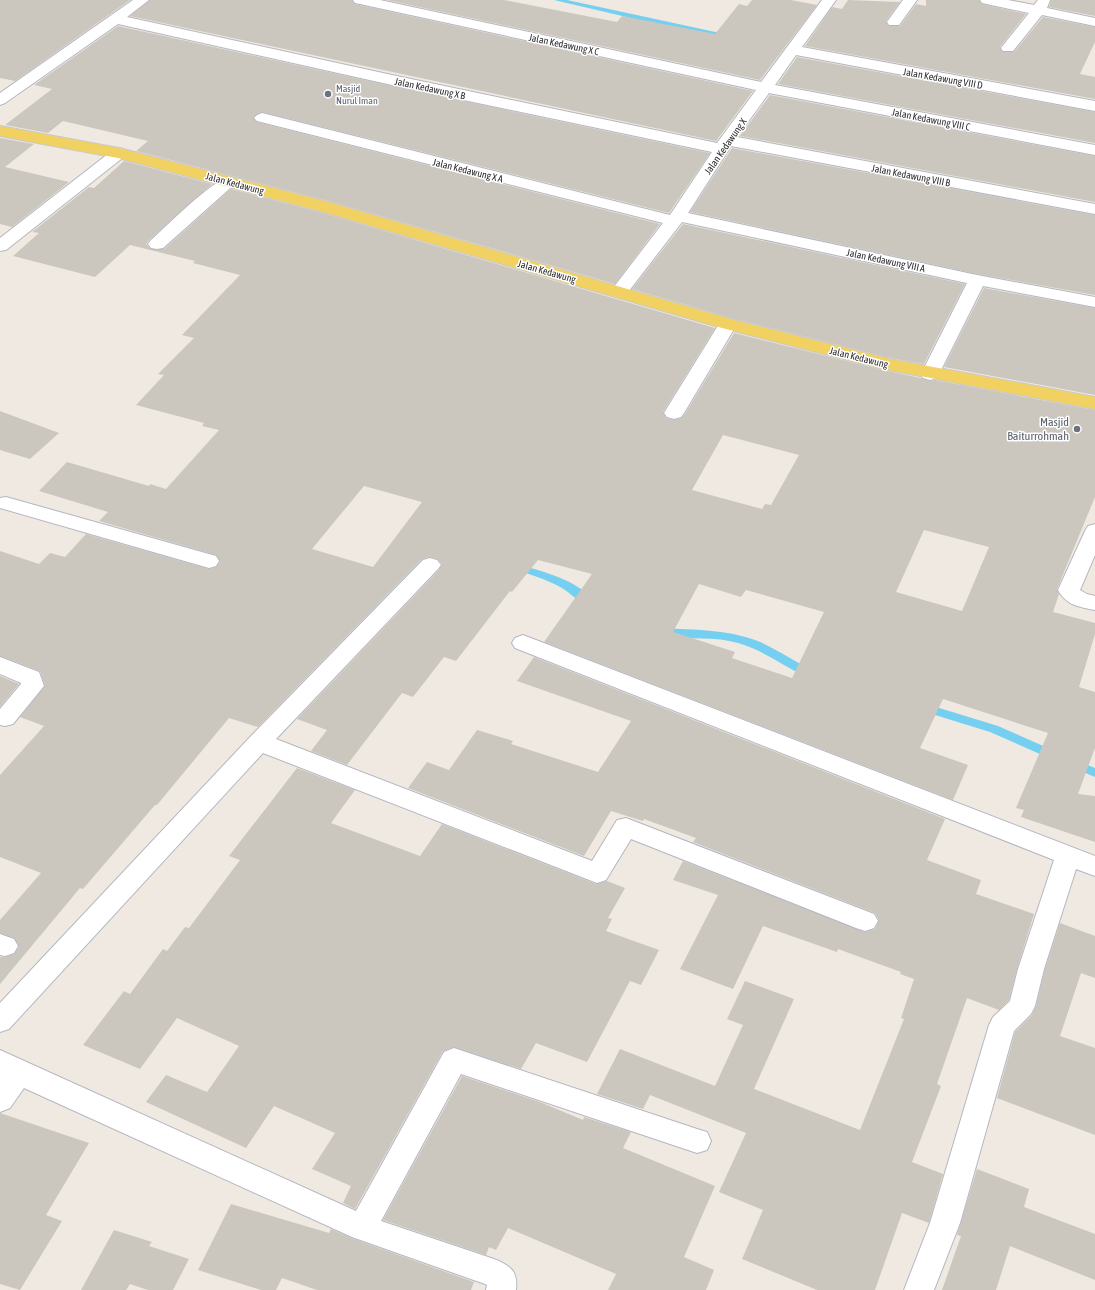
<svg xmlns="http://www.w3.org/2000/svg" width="1095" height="1290" font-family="'Asap Condensed',sans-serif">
  <rect width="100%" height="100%" fill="#efe9e1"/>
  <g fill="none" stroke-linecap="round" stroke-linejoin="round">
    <path fill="#75cff0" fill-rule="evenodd" d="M554,0H567L734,36L730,38L665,26Z
      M516,564C539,570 582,581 595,603L590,607C580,604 571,593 562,588C546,579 529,574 512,569L511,567L512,565Z
      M663,628C694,630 725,629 755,640C776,648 794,662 815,671L817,674L815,677H807C781,665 758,646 729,641C707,636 680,641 659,635L658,632Z
      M923,703L998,726L1057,752L1059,755L1057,758H1049L990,732L919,710L917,707L919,704Z
      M1075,760L1095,768V777L1071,767L1069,764L1071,761Z"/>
  </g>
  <path fill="#cbc7bf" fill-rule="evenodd" d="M0,0H130L15,81L0,78Z
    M150,0H352L355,4L753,91L716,141L130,16Z
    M387,0H504L617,22L622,16L715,34L739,4L747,6L752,0H791L817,5L760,80Z
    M848,0L900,2L886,21L889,26H900L916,4L926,6V0H979L982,4L1026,14L1000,47L1003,52H1014L1043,17L1095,27V42L1080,74L1095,77V99L805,46L832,7L842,9Z
    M1051,0H1095V16L1049,7Z
    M118,26L392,86L710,153L669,213L262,112L253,117L257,122L660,224L615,284L332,202L136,151L148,141L63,121L48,133L5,125L52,89L34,85Z
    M797,57L1095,112V143L778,84Z
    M770,95L1095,156V202L740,136Z
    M0,138L34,144L5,167L69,182L12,227L0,224Z
    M732,148L1095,215V295L977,274L690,212Z
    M124,161L212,184L150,239L146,244L151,249H164L231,189L320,212L715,328L663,412L666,418L674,420L681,418L685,414L734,333L883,370L921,378L930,381L935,380L1095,410V497L1057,589L1059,594L1053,612L1095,623V634L1079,687L1095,692V748L1078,794L1095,796V842L1021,817L1024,810L1016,808L1048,733L943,699L920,748L968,765L953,800L544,642L592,574L538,560L512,592L510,591L456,661L444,657L413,697L402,693L347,765L311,751L327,730L297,719L438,571L442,564L437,559L430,557L422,559L258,727L229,718L157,805H155L83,889L80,888L0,984V957H5L14,954L19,947L14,938L0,933V920L41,873L0,857V775L44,726L20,717L45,686L40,671L0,656V551L39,564L50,553L65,557L86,534L209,569L216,567L220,562L216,555L99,521L108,512L39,491L67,462L149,486L150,484L166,489L219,430L202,426L204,423L136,405L164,375L158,374L194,338L182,335L240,275L193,263L195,261L130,245L95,277L13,256L39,233L32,232L89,187L94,188ZM723,435L799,455L771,505L765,504L762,509L692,490ZM364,486L422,502L373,567L312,549ZM924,530L989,547L962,611L896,592ZM699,584L741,597L746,590L824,612L792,678L732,658L735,652L673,632Z
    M683,224L965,284L924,364L890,358L734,319L632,289Z
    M984,288L1095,308V395L944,367Z
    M0,411L59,433L30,459L0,450Z
    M534,657L945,819L927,860L981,880L976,894L1034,914L1017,969L1009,1000L999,1010L967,998L937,1084L941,1086L912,1162L943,1174L929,1223L902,1213L875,1290H817L742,1259L763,1210L719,1192L746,1133L650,1095L643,1109L597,1094L620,1049L715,1086L743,1025L727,1019L745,981L794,999L754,1089L860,1130L904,1019L901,1018L914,979L900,974L901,972L838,949L837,952L763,926L733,989L680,969L718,895L673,880L683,861L865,932L875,929L879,920L875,913L693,842L696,838L644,819L643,821L611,811L584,856L408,788L427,762L449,770L477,730L513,741L511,744L598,772L631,721L517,681Z
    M0,676L19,684L0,707Z
    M297,768L355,790L331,823L420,856L442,824L596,884L607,881L625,888L608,918L612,919L606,931L659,950L641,985L630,981L587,1062L536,1043L521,1069L454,1047L443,1051L355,1209L343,1203L351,1186L312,1169L335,1133L274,1106L246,1148L146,1102L166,1075L207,1092L239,1046L177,1018L140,1069L83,1045L124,991L130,994L163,949L167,951L185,927L189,928L240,860L229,856Z
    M1060,923L1095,936V978L1081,973L1060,1036L1095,1048V1135L997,1098L1015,1032L1032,1015L1036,1006L1045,969Z
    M462,1076L540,1102L583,1120L584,1117L631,1132L623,1148L715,1186L684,1257L714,1270L706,1290H608L616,1274L508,1228L496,1250L489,1247L486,1255L383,1220Z
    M0,1113L89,1143L46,1215L62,1221L20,1290L0,1284Z
    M977,1169L1029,1189L1024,1207L1095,1234V1280L1010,1246L996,1290H942L961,1236L957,1235Z
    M231,1204L329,1233L331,1229L351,1238L474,1282L471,1290H317L282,1278L276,1290H261L198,1270Z
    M114,1230L152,1242L149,1246L189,1259L173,1290H148L130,1284L126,1290H81Z"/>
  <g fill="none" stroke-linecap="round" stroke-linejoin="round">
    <defs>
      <path id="minor" d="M133,0H149L127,17L392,75L717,143L756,90L360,4L355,3L353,0H380L761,82L822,0H836L802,47L1095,101V111L796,55L775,85L1095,145V155L769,93L737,137L1095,204V214L731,146L688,213L977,275L1095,297V307L983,286L937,378L930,380L923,378L921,374L967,283L682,222L625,296L619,297L613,296L610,292L663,223L257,121L254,118L257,115L262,113L670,215L712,152L392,85L118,24L5,103L0,105V93Z
        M903,0H917L899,25H889L887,22Z
        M980,0H1008L1034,5L1038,0H1050L1047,8L1095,18V26L1042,15L1013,51H1003L1001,48L1029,13L982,3Z
        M119,148L125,150L127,153L125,156L6,250L0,251V238L113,150Z
        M229,177L235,179L237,182L163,248L157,249L151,248L148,244L151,240C168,225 210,182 229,177Z
        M728,319L734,320L737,324L684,413L681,417L674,419L667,417L664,413L719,324L722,320Z
        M6,497L216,556L219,561L216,566L209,568L0,508V498Z
        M1095,524V555L1080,590L1087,594L1095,596V610C1079,607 1066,605 1058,590L1085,531L1088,526Z
        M430,558L437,560L441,565L437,570L276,739L592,861L617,820L626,818L874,914L878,921L874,928L865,931L856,928L631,839L606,880L597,883L263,753L9,1029L0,1032V1003L251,736L423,560Z
        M523,635L1095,856V876L1076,869L1044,969L1035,1006L1031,1014L1014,1031L960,1223L934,1290H904L930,1223L989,1025L993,1017L1010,1001L1018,969L1054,860L515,648L512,643L515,638Z
        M0,657L39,672L44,686L13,724L5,726L0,725V709L21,684V683L0,674Z
        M0,934L14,939L18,946L14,953L5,956L0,955Z
        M454,1048L697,1129L707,1132L711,1141L707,1150L697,1153L461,1074L381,1221L494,1259C511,1266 518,1271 516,1290H486L487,1285L485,1284L352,1237L24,1088L10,1108L0,1112V1050L356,1211L444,1052Z"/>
      <path id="major" d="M0,126L119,148L332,203L734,320L890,359L1095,397V409L883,369L722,328L320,211L118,158L0,136Z"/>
    </defs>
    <use href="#minor" stroke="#b4b7c1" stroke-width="2"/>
    <use href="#major" stroke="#c9c9c9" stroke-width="2"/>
    <use href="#minor" fill="#fff" fill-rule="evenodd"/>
    <use href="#major" fill="#f2d163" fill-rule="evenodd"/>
  </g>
  <g fill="#6b7280" stroke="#fff" stroke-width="1.5">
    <circle cx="328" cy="94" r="4"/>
    <circle cx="1077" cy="429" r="4"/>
  </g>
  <g text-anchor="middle" stroke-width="3" stroke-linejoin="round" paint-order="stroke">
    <g font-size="10" fill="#2e2e2e" stroke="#fff">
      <text transform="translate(564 44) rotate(12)" y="4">Jalan Kedawung X C</text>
      <text transform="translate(943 78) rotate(10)" y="4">Jalan Kedawung VIII D</text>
      <text transform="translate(430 88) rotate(12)" y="4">Jalan Kedawung X B</text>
      <text transform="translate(931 119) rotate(11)" y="4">Jalan Kedawung VIII C</text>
      <text transform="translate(725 146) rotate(-55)" y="4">Jalan Kedawung X</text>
      <text transform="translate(468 170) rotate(14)" y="4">Jalan Kedawung X A</text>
      <text transform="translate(911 175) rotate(11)" y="4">Jalan Kedawung VIII B</text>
      <text transform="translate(235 183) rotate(15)" y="4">Jalan Kedawung</text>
      <text transform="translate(886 260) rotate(12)" y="4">Jalan Kedawung VIII A</text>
      <text transform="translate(547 271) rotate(16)" y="4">Jalan Kedawung</text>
      <text transform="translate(859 357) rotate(14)" y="4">Jalan Kedawung</text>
    </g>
    <g font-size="10" fill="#5b616d" stroke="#fff" text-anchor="start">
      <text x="336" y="92">Masjid<tspan x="336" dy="12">Nurul Iman</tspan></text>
    </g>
    <g font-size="12" fill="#5b616d" stroke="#fff" text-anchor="end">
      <text x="1069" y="426">Masjid<tspan x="1069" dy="14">Baiturrohmah</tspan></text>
    </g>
  </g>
</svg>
